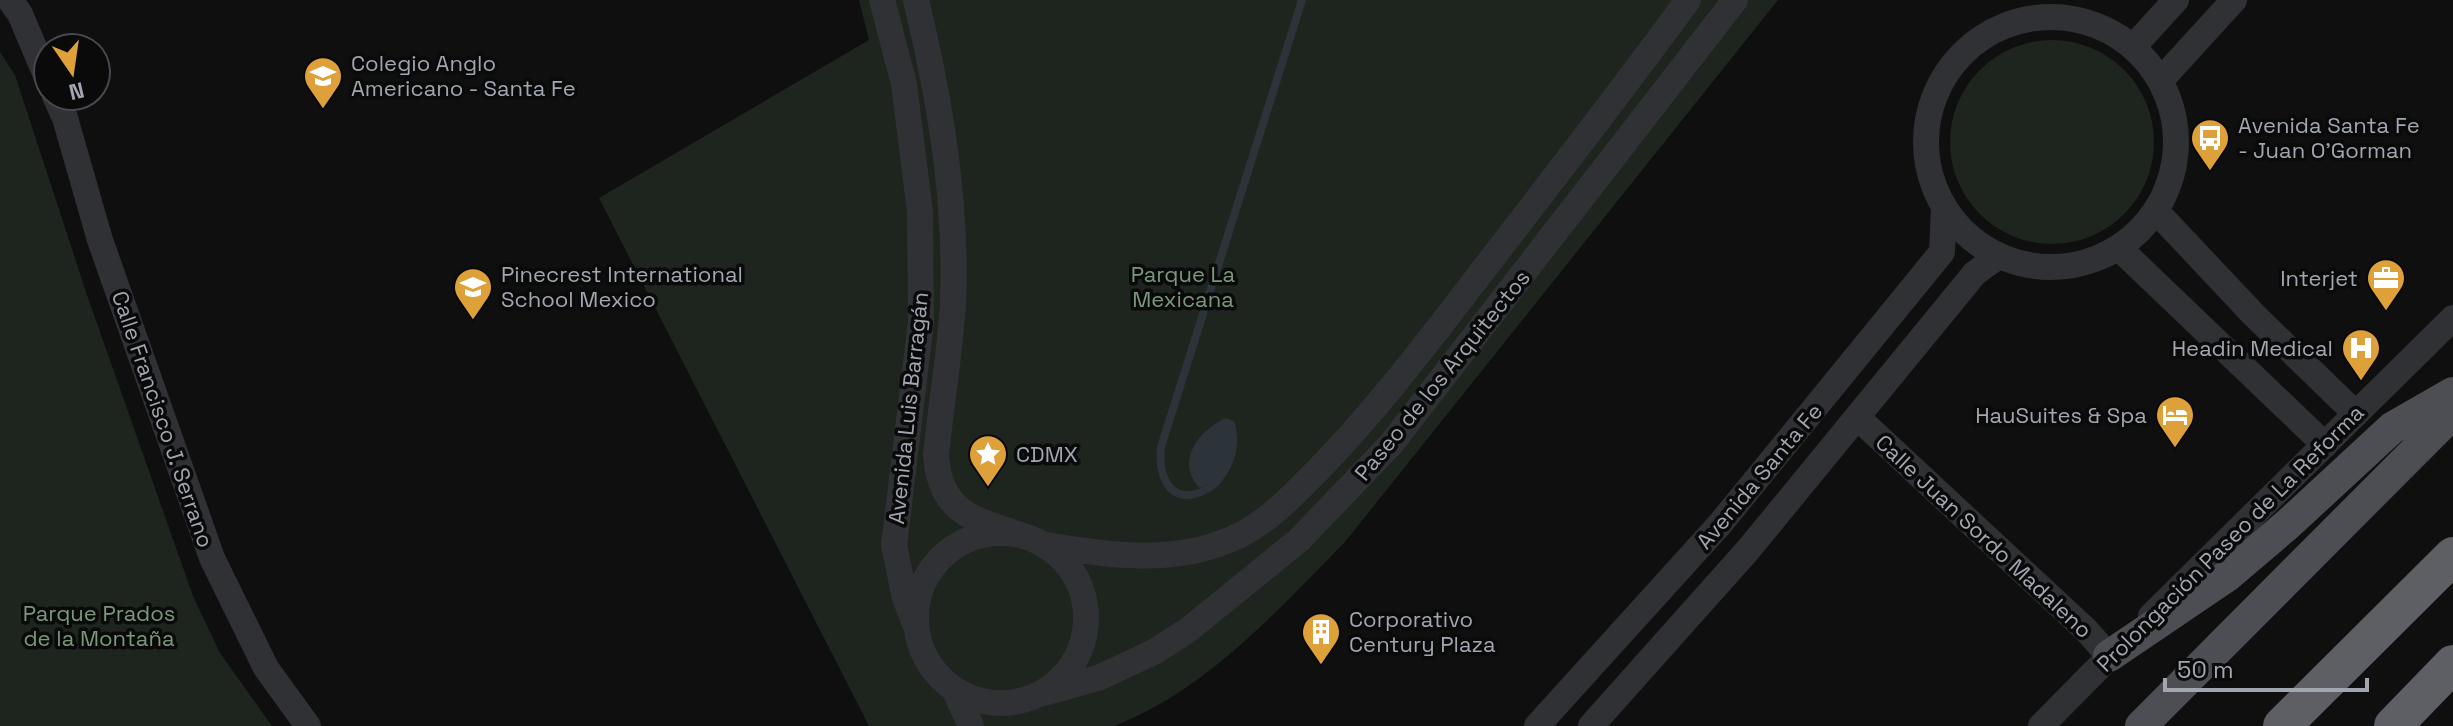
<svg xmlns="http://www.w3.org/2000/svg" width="2453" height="726" font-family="'Space Grotesk',sans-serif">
  <rect width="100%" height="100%" fill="#0f0f10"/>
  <path fill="#1e241e" d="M859,0H1778L1345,542C1277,611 1206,691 1114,726H869L599,198L869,40Z
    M1950 142a102 102 0 1 1 204 0a102 102 0 1 1-204 0Z
    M0,52L15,75L87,295L193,596L220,653L272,726H0Z"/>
  <path fill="#2c3339" d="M1226,418L1234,421C1242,446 1234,470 1215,489L1209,483L1200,488C1174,462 1199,430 1226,418Z"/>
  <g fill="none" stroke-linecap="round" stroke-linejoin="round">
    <path stroke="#2c3339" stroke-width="8" d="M1212,486C1176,510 1157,483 1161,447L1302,0"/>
    <path stroke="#303135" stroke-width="26" d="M10,0L20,14L48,80
      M882,0L904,84L920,212L921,322L894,545L905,598L915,624
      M916,0C940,100 957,200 953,303C950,354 941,404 936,455C940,513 973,519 1021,535
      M1926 142a125 125 0 1 1 250 0a125 125 0 1 1-250 0Z
      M2133,47L2176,0
      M2161,80L2234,0
      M55,96L65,118L100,240L212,558L266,668L308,726
      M2156,211L2254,315L2356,414
      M2119,248L2325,445
      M1857,417L2087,631L2109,656
      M916 618a85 85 0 1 1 170 0a85 85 0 1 1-170 0Z
      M1046,545C1112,556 1180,566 1242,534C1271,519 1294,494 1316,472C1371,416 1417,356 1464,295C1539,197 1615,100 1688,0
      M2151,616L2453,318
      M955,691L971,726
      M1040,694L1098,678L1154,652L1188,630L1299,540L1391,444L1735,0
      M1537,726L1720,524L1942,252L1944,207
      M1591,726L1748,550L1975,273L1999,256
      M2041,726L2123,643"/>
    <path stroke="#4d4e53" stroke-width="32" d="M2109,656L2227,576L2287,525L2392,428L2453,393
      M2141,726L2453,413"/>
    <path stroke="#5d5f65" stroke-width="38" d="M2282,726L2453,556
      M2393,726L2453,664"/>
  </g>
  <defs>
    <symbol id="school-pin" viewBox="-11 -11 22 30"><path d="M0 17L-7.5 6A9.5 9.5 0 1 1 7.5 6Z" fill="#dea139" stroke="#0a0a0b"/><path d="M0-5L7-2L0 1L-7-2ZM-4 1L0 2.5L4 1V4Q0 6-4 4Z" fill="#fff"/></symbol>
    <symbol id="bus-pin" viewBox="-11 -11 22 30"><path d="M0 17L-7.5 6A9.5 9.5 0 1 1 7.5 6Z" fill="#dea139" stroke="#0a0a0b"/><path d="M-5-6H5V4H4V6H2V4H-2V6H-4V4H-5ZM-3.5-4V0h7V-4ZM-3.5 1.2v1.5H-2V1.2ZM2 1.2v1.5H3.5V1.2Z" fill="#fff"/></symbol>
    <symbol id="office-pin" viewBox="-11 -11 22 30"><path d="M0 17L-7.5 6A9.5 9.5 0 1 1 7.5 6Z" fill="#dea139" stroke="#0a0a0b"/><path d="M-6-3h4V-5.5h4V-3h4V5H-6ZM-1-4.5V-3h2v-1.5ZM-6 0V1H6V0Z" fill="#fff"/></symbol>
    <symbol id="hospital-pin" viewBox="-11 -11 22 30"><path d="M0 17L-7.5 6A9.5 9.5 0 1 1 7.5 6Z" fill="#dea139" stroke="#0a0a0b"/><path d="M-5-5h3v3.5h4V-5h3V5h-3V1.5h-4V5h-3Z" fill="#fff"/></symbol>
    <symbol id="hotel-pin" viewBox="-11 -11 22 30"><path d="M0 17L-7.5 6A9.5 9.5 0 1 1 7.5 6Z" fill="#dea139" stroke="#0a0a0b"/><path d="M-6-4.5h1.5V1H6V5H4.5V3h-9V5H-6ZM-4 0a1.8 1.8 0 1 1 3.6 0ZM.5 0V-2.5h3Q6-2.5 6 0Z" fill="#fff"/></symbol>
    <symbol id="sight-pin" viewBox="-11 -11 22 30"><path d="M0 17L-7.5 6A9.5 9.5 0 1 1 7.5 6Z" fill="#dea139" stroke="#0a0a0b"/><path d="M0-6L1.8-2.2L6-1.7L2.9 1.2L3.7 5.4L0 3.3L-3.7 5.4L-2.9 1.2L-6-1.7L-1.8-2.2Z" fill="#fff"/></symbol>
    <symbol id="building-pin" viewBox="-11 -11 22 30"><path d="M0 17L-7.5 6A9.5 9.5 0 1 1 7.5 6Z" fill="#dea139" stroke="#0a0a0b"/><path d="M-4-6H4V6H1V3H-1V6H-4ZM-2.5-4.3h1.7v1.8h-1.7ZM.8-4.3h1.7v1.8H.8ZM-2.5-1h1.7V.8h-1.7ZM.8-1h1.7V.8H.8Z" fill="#fff"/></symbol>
  </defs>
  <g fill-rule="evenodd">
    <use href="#school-pin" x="301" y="54" width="44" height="60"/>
    <use href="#bus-pin" x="2188" y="116" width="44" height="60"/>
    <use href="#office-pin" x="2364" y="256" width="44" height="60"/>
    <use href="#school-pin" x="451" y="265" width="44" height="60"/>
    <use href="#hospital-pin" x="2339" y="326" width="44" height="60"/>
    <use href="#hotel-pin" x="2153" y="393" width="44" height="60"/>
    <use href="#sight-pin" x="966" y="432" width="44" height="60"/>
    <use href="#building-pin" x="1299" y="610" width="44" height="60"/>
  </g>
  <g text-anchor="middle" stroke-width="7" stroke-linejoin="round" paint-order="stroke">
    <g font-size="22" fill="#a1a6b0" stroke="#0a0a0b" text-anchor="start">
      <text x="351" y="71">Colegio Anglo<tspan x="351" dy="25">Americano - Santa Fe</tspan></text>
      <text x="2238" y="133">Avenida Santa Fe<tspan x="2238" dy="25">- Juan O'Gorman</tspan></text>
      <text x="501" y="282">Pinecrest International<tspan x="501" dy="25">School Mexico</tspan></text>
      <text x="2358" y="286" text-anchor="end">Interjet</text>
      <text x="2333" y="356" text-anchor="end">Headin Medical</text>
      <text x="2147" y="423" text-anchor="end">HauSuites &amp; Spa</text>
      <text x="1016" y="462">CDMX</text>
      <text x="1349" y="627">Corporativo<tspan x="1349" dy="25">Century Plaza</tspan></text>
    </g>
    <g font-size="22" fill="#7a997b" stroke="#0a0a0b">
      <text x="1183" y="282">Parque La<tspan x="1183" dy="25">Mexicana</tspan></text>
      <text x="99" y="621">Parque Prados<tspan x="99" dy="25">de la Montaña</tspan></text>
    </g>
    <g font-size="22" fill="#a1a6b0" stroke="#0a0a0b">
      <text transform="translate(1442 375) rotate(-51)" y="8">Paseo de los Arquitectos</text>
      <text transform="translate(908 408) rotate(-84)" y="8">Avenida Luis Barragán</text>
      <text transform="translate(163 419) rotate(71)" y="8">Calle Francisco J. Serrano</text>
      <text transform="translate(1759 476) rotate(-50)" y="8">Avenida Santa Fe</text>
      <text transform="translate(1984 536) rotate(43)" y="8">Calle Juan Sordo Madaleno</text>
      <text transform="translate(2230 538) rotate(-45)" y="8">Prolongación Paseo de La Reforma</text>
    </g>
  </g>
  <g transform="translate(72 72) rotate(167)"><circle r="38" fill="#0a0a0b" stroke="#46484d" stroke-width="2"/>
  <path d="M0-6L14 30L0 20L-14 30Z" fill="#dea139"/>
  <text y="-12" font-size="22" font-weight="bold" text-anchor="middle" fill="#a1a6b0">N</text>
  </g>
  <path d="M2165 678v12h202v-12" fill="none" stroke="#a1a6b0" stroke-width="4"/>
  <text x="2177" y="678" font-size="24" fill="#a1a6b0" stroke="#0a0a0b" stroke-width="6" paint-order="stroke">50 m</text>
</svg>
